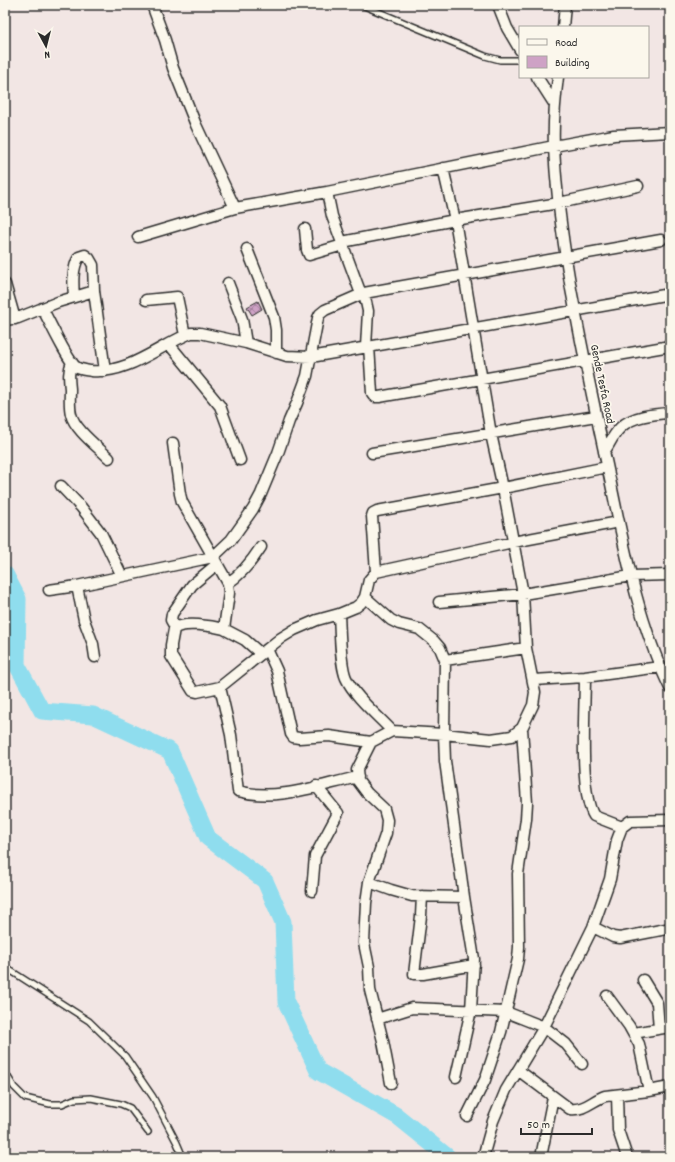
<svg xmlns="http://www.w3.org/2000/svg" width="675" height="1162" font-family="Dekko,sans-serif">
  <defs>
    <pattern id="building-cross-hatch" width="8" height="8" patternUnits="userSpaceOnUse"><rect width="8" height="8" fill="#cea2c5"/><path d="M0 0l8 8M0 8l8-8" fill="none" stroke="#a784a0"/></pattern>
  </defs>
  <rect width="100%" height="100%" fill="#f2e6e4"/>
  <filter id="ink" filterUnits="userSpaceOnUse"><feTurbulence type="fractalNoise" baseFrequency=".025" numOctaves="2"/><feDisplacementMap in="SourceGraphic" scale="8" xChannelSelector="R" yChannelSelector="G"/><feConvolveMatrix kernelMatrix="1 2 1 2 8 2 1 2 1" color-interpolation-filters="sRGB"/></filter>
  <g filter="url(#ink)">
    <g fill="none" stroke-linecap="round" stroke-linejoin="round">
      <path stroke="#8fddee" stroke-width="17" d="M5,574L18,599L17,665L42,711L93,715L170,751L208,838L265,881L283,922L286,1002L318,1071L397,1116L448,1157"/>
    </g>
    <path fill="url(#building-cross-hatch)" stroke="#2b2b2b" d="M258,301L262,309L252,315L247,307Z"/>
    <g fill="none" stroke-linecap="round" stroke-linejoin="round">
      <defs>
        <path id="lane" d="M362,5L485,56L500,60H520
          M5,967L89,1021L125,1056L153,1097L177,1143L183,1157
          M5,1072L14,1087L25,1098L50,1104H62L74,1099L91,1098L121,1104L130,1108L148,1132"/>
        <path id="street" d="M152,5L165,40L173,68L196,125L235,208
          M498,5L507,28L520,50
          M563,27L565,5
          M537,77L555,105
          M558,77C555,100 553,123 554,146C556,194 563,242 571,289C582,348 594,406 607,465C623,540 636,618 670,688
          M443,168L455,220L491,434L503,488L523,594L526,648L535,692L533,705L522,728L527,803L526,819L518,874L519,947L518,959L501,1032L485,1080L467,1116
          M327,192L332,216L361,294
          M305,229L307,250L309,255L343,245
          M138,237L235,208L327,192L554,146L614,135L670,132
          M342,242L455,220L559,203L638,186
          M247,249L274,317L276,330V353
          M228,283L242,319L246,343
          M5,284L15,319
          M364,293L368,311L366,347
          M74,297C73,284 72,268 79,257L85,255L89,258L93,265L94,291L105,371
          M146,300L177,297L185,335
          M42,308C49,320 67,360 76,367C80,370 86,370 91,371C129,374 158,346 191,333H200L246,343L287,356L311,357L670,294
          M5,320L18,318L58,302L94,291
          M169,344L220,406L240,460
          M369,346L372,393L375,397H379L670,346
          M72,362C68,371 69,379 70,389C70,397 69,406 71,414C74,429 98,447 109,458
          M173,443L180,494L182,502L228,583L229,593L224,629L245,640L261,654
          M604,452C609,445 613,435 620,428C631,416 654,414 670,413
          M372,453L596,416
          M61,486L81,507L101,533L122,576
          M376,572L372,516L373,513L377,511L503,488L607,467
          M228,583C242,574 252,561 261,547
          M77,586L84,620L93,644L95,657
          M49,590L77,586L213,557L231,540L253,509L261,494L278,453L289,421L297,403L307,376L318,318L320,314L325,310L364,293L661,240
          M365,597L391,620L399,624L419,629L434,641L440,648L445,660L444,734L445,761L464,897L474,959L471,1010L456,1077
          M439,602L523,594L631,576L670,575
          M339,614C340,630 340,665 346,678C354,696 378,716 392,731
          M175,627L171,620L172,614L192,585L217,564
          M224,629C213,626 183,621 174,629L171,645V656L193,691L197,692L220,687L281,638L294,630L317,620L339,614L356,607L361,603L365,597L369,580L376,572L513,542L619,522
          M267,649L277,671L291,734L293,737L299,738L329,736L371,742
          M445,660L526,648
          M585,677C585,708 579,793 594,816L622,827
          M533,680L585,677L660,667
          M220,687L231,735L238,791C277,802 320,785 358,777
          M369,882L391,890L412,896L464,897
          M312,891L315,856L338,813L316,786
          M422,896L421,916L414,974H423L474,965
          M593,927L613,937L620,938L666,929
          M643,980L657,1003L659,1029
          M607,996L629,1026L639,1044L649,1091
          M377,1019L412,1008L506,1012L544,1027L566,1044L582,1064
          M633,1033L670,1027
          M518,1070L570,1109C584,1111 593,1100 605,1096L649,1091L670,1087
          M391,1083L383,1041L370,990L369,967L364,943L366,903L369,882L386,833L387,820L384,809L367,793L358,781L357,770L371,742L392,731L444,734L491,739L512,736L522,728
          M617,1095L618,1130L627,1157
          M483,1157L493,1121L506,1090L544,1027L593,927L610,879L617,840L622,827L630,821L670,820
          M541,1157L553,1097"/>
      </defs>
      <use href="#lane" stroke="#2b2b2b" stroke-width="8"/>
      <use href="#street" stroke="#2b2b2b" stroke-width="13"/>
      <use href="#lane" stroke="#fbf7ec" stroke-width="5"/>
      <use href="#street" stroke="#fbf7ec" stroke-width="10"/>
    </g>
  </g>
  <g text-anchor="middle" stroke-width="3.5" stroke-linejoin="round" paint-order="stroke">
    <g font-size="12" fill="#2b2b2b" stroke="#fbf7ec">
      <text transform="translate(603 384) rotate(78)" y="4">Gende Tesfa Road</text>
    </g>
  </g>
  <rect width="675" height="1162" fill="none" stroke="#fbf7ec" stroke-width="20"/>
  <rect x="10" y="10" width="655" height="1142" fill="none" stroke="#2b2b2b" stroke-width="1.5" filter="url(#ink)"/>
  <rect x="519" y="26" width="130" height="52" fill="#fbf7ec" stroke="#a8a59f"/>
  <rect x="527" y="39" width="20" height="6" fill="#fbf7ec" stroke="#a8a59f"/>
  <text x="555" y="46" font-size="12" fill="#2b2b2b">Road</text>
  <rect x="527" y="56" width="20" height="12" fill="#cea2c5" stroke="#a8a59f"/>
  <text x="555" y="66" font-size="12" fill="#2b2b2b">Building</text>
  <g transform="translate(46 46) rotate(173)" stroke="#fbf7ec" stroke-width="3" paint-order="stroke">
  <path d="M0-3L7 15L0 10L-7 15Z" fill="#2b2b2b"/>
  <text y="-6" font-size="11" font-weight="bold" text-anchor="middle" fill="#2b2b2b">N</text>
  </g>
  <path d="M521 1128v6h71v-6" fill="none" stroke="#2b2b2b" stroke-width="2"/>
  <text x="527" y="1128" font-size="12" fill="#2b2b2b" stroke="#fbf7ec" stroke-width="3" paint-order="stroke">50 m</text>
</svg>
